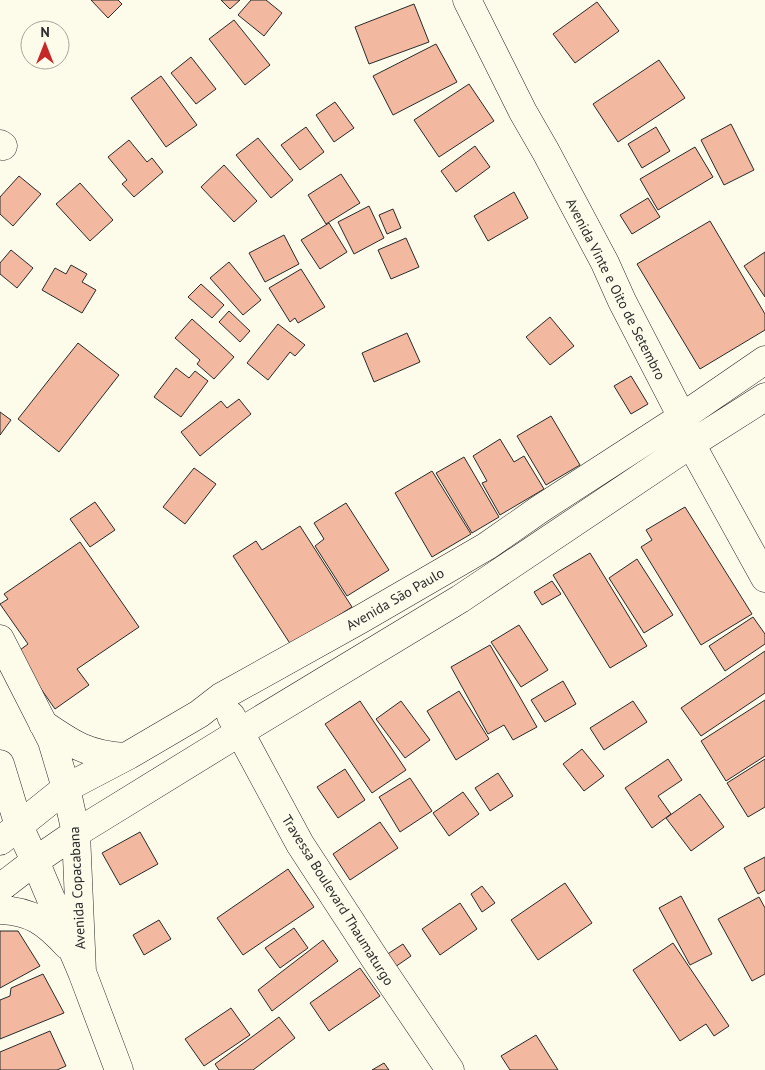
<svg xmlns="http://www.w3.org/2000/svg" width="765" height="1070" font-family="'PT Sans',sans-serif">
  <rect width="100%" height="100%" fill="#fdfbea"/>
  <path fill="#f2b8a0" stroke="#2b2b2b" d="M91,0H118L122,4L108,18Z
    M221,0H240L230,9Z
    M251,0H266L282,13L264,36L238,15Z
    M597,2L619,31L575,63L553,34Z
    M414,4L429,42L369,64L355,27Z
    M234,20L270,65L245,85L209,39Z
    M436,44L457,82L393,115L373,76Z
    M191,57L216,89L196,104L171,73Z
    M659,60L685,98L618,142L593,104Z
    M161,76L197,125L166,147L131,98Z
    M469,84L494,121L439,157L414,120Z
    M335,102L354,128L334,142L316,115Z
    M731,124L754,170L724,185L701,140Z
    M306,127L324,152L300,170L281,145Z
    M656,127L670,151L642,168L628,144Z
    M258,138L293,180L271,198L236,155Z
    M129,140L147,162L152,158L163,172L134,197L122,184L127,180L108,157Z
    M475,146L490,167L456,192L441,171Z
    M695,147L713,177L658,210L640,179Z
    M224,165L257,201L234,222L201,187Z
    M341,174L360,203L326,224L308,195Z
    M19,176L41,194L13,226L0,214V197Z
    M80,183L113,220L90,241L56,204Z
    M514,192L528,218L488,241L474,216Z
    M648,198L660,217L632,234L620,215Z
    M369,206L384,238L354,254L338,222Z
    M393,209L401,228L387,234L379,215Z
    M710,221L765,314V330L700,369L637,264Z
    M329,223L347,252L320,269L301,240Z
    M284,235L299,264L265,282L249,253Z
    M406,238L419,267L391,279L378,250Z
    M11,250L33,268L17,288L0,274V263Z
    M765,252V297L744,266Z
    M229,262L261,300L243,315L210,278Z
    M71,265L87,274L82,282L96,290L82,313L42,290L55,268L66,274Z
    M301,269L325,307L298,323L295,318L290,322L269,288Z
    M201,284L224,305L212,318L188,297Z
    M229,311L250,331L240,342L219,322Z
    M550,317L574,346L550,365L526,337Z
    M192,319L234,357L214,379L197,364L200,360L175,338Z
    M278,324L305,345L295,356L290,352L268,380L247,363Z
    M407,333L420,362L374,382L362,353Z
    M78,343L119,375L59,452L18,419Z
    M176,368L189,378L195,371L208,381L181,417L154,397Z
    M631,376L648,404L631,414L614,386Z
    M239,399L251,414L200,456L181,432L221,401L227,408Z
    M0,412L11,420L0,435Z
    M551,416L580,465L546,485L517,436Z
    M500,439L514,462L524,456L544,489L500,515L482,483L487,481L473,456Z
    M464,457L499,517L472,533L436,473Z
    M194,468L216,484L185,524L163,507Z
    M432,471L471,534L432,557L395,493Z
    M95,502L115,530L90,547L70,519Z
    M346,503L389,570L347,596L315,546L324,539L314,523Z
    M685,507L752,614L701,645L641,547L652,540L646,530Z
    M300,526L352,607L291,645L233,556L256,541L262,550Z
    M80,542L139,627L77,669L89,685L55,709L16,653L28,644L0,604L8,599L4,594Z
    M590,553L647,646L610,668L553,575Z
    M637,559L673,615L644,633L609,578Z
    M552,581L561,594L542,605L534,592Z
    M753,617L765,634V644L725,671L709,646Z
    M519,625L548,670L521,687L491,642Z
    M490,645L537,727L513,740L504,725L488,734L451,667Z
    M765,651V693L701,736L681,708Z
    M563,681L576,704L545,722L531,700Z
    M459,691L489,739L456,760L427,711Z
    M765,700V756L726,781L701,741Z
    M360,701L406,770L372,793L325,724Z
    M401,701L430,740L405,758L376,719Z
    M633,701L647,722L604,750L590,728Z
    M582,749L604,776L584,791L563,764Z
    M668,759L682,780L658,796L671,814L652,828L625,788Z
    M765,759V807L748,817L727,783Z
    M345,769L365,800L338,818L317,787Z
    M498,773L513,796L490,811L475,788Z
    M410,778L432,811L400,832L379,797Z
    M463,792L479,814L449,836L433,813Z
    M700,794L724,827L691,851L666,818Z
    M380,822L398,848L350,880L333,854Z
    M140,832L158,864L120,885L102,853Z
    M765,857V890L758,894L744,868Z
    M288,869L314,907L243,955L217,918Z
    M565,883L592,923L538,960L511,920Z
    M482,886L495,903L482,912L471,894Z
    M681,896L712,954L690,965L659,908Z
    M759,897L765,908V974L752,981L718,919Z
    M460,903L477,929L440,955L422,929Z
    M159,920L171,939L144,955L133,935Z
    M294,928L308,948L280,968L265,948Z
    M0,931H18L40,966L0,988Z
    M323,940L338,961L272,1011L258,990Z
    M673,943L729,1026L714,1036L706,1024L680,1041L633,970Z
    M403,944L411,956L395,967L386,955Z
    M360,968L380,996L329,1031L310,1003Z
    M43,974L64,1013L0,1039V1000L10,996L11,988Z
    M231,1008L250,1035L204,1066L185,1039Z
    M279,1017L295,1038L253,1070H219L215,1064Z
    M50,1031L66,1066L57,1070H0V1052Z
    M536,1035L558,1070H510L501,1056Z
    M384,1063L389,1070H372Z"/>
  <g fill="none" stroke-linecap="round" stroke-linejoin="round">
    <defs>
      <path id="minor" d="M467,0L523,112L546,152L605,263L622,301L682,417L691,444L765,578
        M0,144L3,146
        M0,639L52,741L66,788L76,833L82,972
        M231,716L300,844L377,962L450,1070
        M43,724C72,744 88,755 125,757
        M0,764L19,826L35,861L82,972L119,1070
        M0,841L66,788L129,755L199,714L221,697L361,619L487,546L540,509L682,417L765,360
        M0,888L35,861L76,833L240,732L460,599L691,444L765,397
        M0,910C31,911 46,922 67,945"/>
    </defs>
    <use href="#minor" stroke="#2b2b2b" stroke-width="29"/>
    <use href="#minor" stroke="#fdfbea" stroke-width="28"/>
  </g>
  <g text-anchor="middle" stroke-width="4" stroke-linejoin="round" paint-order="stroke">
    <g font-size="14" fill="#2b2b2b" stroke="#fdfbea">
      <text transform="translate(616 289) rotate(63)" y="5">Avenida Vinte e Oito de Setembro</text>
      <text transform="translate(395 599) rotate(-30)" y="5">Avenida São Paulo</text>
      <text transform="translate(77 888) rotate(-93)" y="5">Avenida Copacabana</text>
      <text transform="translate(338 900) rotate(58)" y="5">Travessa Boulevard Thaumaturgo</text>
    </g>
  </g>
  <g transform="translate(45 45)"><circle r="24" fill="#fdfbea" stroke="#a9a89e"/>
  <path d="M0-4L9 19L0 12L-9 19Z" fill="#c62828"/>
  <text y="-8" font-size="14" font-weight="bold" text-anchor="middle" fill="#2b2b2b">N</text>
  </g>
</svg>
